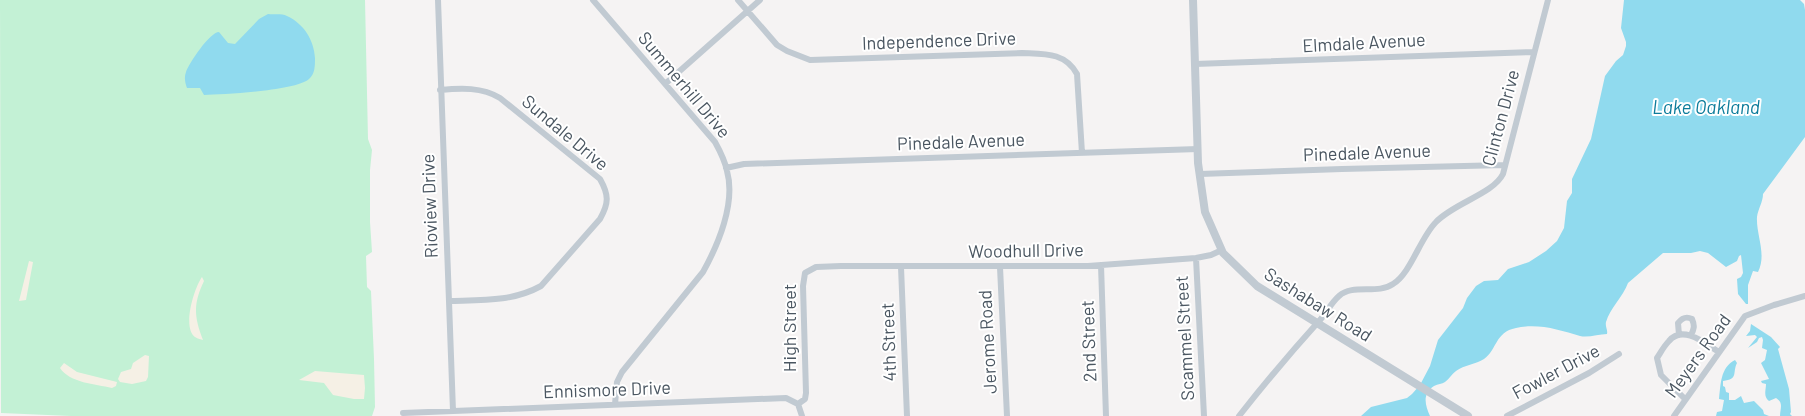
<svg xmlns="http://www.w3.org/2000/svg" width="1805" height="416" font-family="Barlow,sans-serif">
  <rect width="100%" height="100%" fill="#f5f3f3"/>
  <path fill="#c3f1d5" d="M0,0H365L368,139L372,150L370,170V222L372,252L366,256L367,287L371,291L374,359L375,407L372,416H71L1,413Z"/>
  <path fill="#f5f0e5" d="M29,261L33,262L26,300L19,301Z
    M202,277L204,281C193,304 194,317 203,340C201,339 198,339 195,337C182,328 194,288 202,277Z
    M145,355L149,356L148,377L146,381L132,384L120,382L118,379L121,372L131,369L133,363Z
    M64,363L77,372L117,382L116,386L112,388C95,384 70,383 60,368Z
    M315,371L364,375L365,388L364,399H354L333,395L324,383L299,380Z"/>
  <path fill="#90daee" d="M1624,0H1800L1804,4L1805,10V137L1763,194C1763,202 1758,209 1757,217C1756,235 1767,254 1758,272L1753,271L1748,285V304H1746L1738,294L1737,279L1741,277L1743,273L1741,255L1739,256L1737,261L1726,267L1708,253L1700,251L1691,253H1663L1628,283C1623,297 1610,308 1606,322C1605,327 1608,330 1607,334C1599,334 1588,338 1580,336C1560,330 1538,323 1516,328C1495,332 1497,350 1484,359C1476,364 1464,365 1456,371C1452,374 1449,379 1445,382C1442,384 1438,384 1434,386C1422,394 1425,405 1430,416H1361L1371,407L1407,398L1412,394L1420,385L1430,366L1438,340L1463,308L1467,298L1476,286L1484,281L1498,280L1508,269L1529,262L1546,251L1557,241L1564,228L1567,201L1572,193V179L1591,139L1605,76L1616,61L1623,55L1626,46V42L1621,28Z
    M268,14C274,15 281,13 287,16C304,24 314,40 315,58C315,66 315,74 309,79C296,91 224,94 204,95L200,88H187C185,83 184,77 186,72C189,63 210,32 219,32L228,43L235,44L259,19Z
    M1751,324L1771,337L1780,347L1778,349L1789,389L1791,412L1790,414L1792,416H1780C1780,408 1784,403 1776,398L1769,401C1763,396 1766,390 1766,384L1762,383L1761,381L1769,379L1761,363L1765,360L1767,350L1762,348L1763,340L1762,337L1759,338L1757,342L1748,348L1757,337L1755,335L1746,336L1750,331Z
    M1735,360L1737,363C1732,373 1739,379 1723,381V386L1725,387L1726,392L1729,393V400H1735L1741,396L1744,403L1754,401L1763,410L1764,414L1769,416H1716L1717,412L1722,411L1724,400L1719,399C1721,384 1720,368 1735,360Z"/>
  <g fill="none" stroke-linecap="round" stroke-linejoin="round">
    <path stroke="#c1cad2" stroke-width="6" d="M438,0L453,411
      M593,0L715,142C720,151 725,161 727,171C736,203 718,245 703,272L622,372L617,382L615,404
      M738,0L777,45L787,51L810,60L1022,53C1044,54 1065,52 1077,74L1082,153
      M1195,64L1534,52
      M665,84L760,0
      M440,90C461,88 482,87 500,98L600,179C609,195 609,203 600,219L541,286C512,302 481,300 449,301
      M726,168L744,164L1198,149
      M1200,174L1342,169L1505,165
      M1196,258L1204,416
      M1101,265L1106,416
      M901,267L907,416
      M1000,267L1007,416
      M1679,335L1678,323C1682,318 1686,316 1692,319C1695,326 1694,329 1691,335
      M1685,399L1661,375L1657,358C1661,352 1664,346 1669,341C1683,324 1706,344 1719,352
      M798,404L805,399L806,393L803,286L805,273L816,267L841,266H1088L1196,258L1211,255L1222,250
      M403,413L786,398L798,404L802,416
      M1239,416C1265,383 1292,351 1320,320C1327,312 1331,303 1339,296C1353,283 1377,295 1393,284C1411,273 1420,238 1436,222C1454,203 1493,194 1503,174L1548,0
      M1507,416L1589,373L1619,354
      M1674,416L1745,316L1774,305L1805,296"/>
    <path stroke="#c1cad2" stroke-width="8" d="M1193,0L1198,163L1205,212L1223,253L1257,286L1468,416"/>
  </g>
  <g text-anchor="middle" stroke-width="4" stroke-linejoin="round" paint-order="stroke">
    <g font-size="18" fill="#4a5661" stroke="#fff">
      <text transform="translate(939 41) rotate(-2)" y="6">Independence Drive</text>
      <text transform="translate(1364 43) rotate(-3)" y="6">Elmdale Avenue</text>
      <text transform="translate(684 85) rotate(50)" y="6">Summerhill Drive</text>
      <text transform="translate(1501 118) rotate(-75)" y="6">Clinton Drive</text>
      <text transform="translate(565 133) rotate(40)" y="6">Sundale Drive</text>
      <text transform="translate(961 142) rotate(-2)" y="6">Pinedale Avenue</text>
      <text transform="translate(1367 153) rotate(-2)" y="6">Pinedale Avenue</text>
      <text transform="translate(430 206) rotate(-92)" y="6">Rioview Drive</text>
      <text transform="translate(1026 251) rotate(-1)" y="6">Woodhull Drive</text>
      <text transform="translate(1318 305) rotate(32)" y="6">Sashabaw Road</text>
      <text transform="translate(790 328) rotate(-90)" y="6">High Street</text>
      <text transform="translate(1185 338) rotate(-93)" y="6">Scammel Street</text>
      <text transform="translate(1089 341) rotate(-92)" y="6">2nd Street</text>
      <text transform="translate(889 342) rotate(-92)" y="6">4th Street</text>
      <text transform="translate(988 342) rotate(-93)" y="6">Jerome Road</text>
      <text transform="translate(1698 356) rotate(-54)" y="6">Meyers Road</text>
      <text transform="translate(1556 372) rotate(-28)" y="6">Fowler Drive</text>
      <text transform="translate(607 390) rotate(-2)" y="6">Ennismore Drive</text>
    </g>
    <g font-size="19" font-style="italic" fill="#0c7c9b" stroke="#fff">
      <text x="1706" y="114">Lake Oakland</text>
    </g>
  </g>
</svg>
